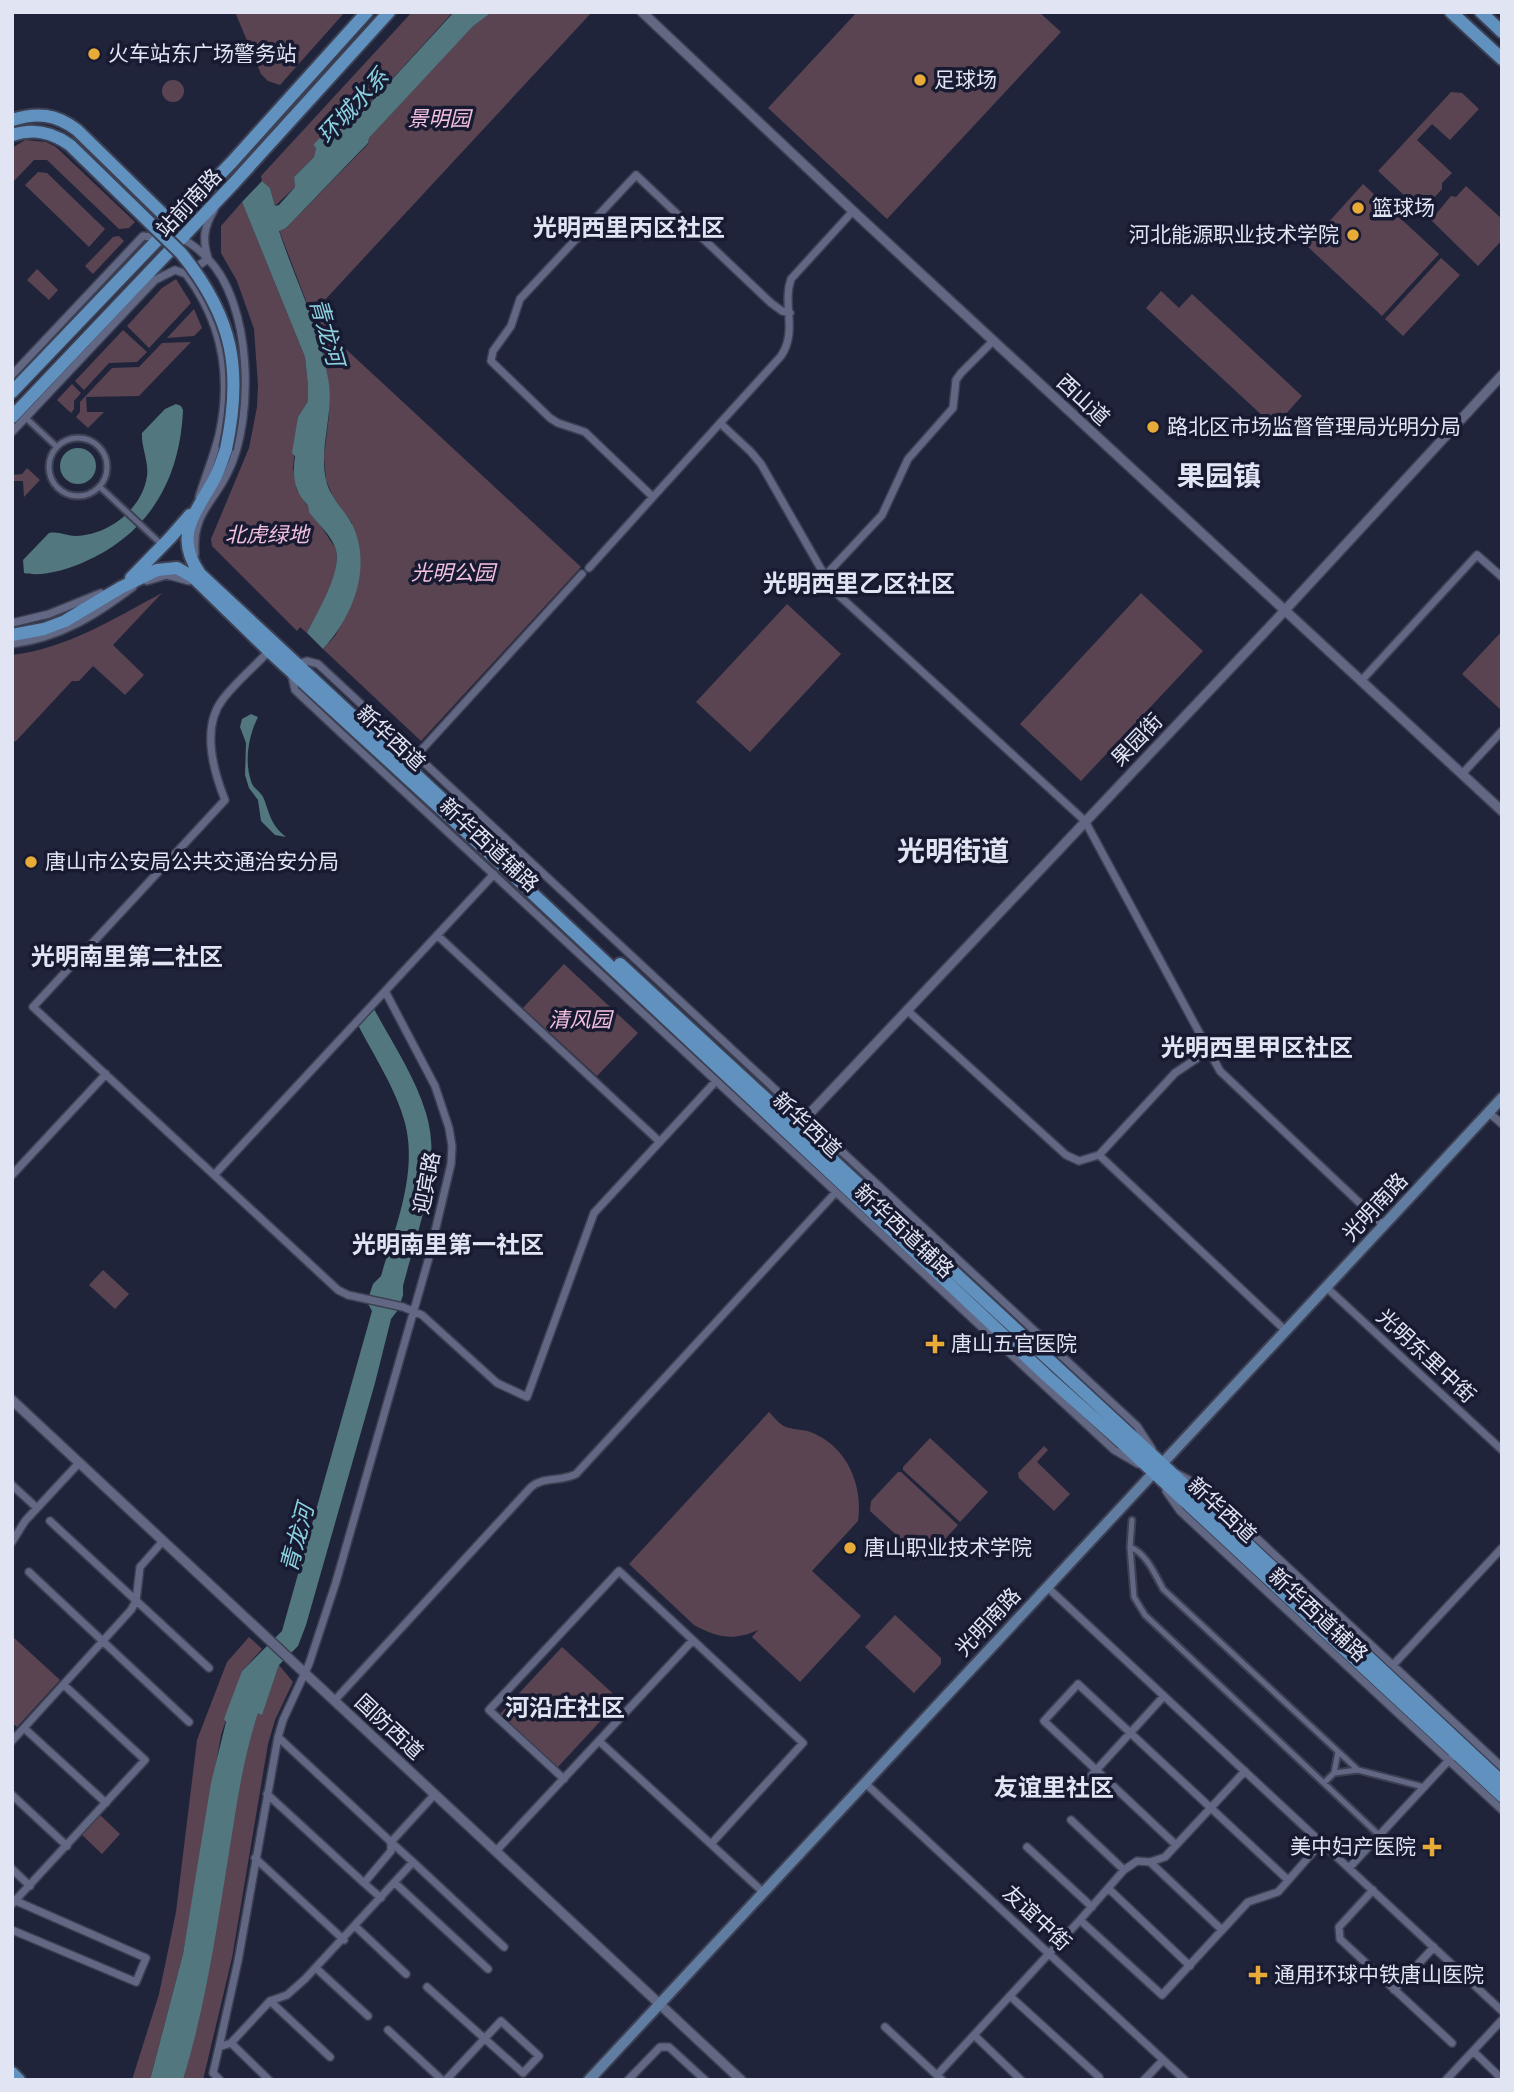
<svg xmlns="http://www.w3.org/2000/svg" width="1514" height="2092" font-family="Merriweather,'Noto Sans SC',serif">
  <rect width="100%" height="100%" fill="#20243a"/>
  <path fill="#5a4452" d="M235,12H345L280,85L268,81L261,74Z
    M412,12H453L354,121L344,122L313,145L316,148L314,157L294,177L295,187L275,206L270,188L262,181L261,176Z
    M492,12H592L323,302L335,339L581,567L421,741L323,649L335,636L347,614L352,523L333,497L326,480L324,456L329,415L328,382L319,335L279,230L286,228L368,144L369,138L473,25Z
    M857,12H1039L1061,32L887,219L768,108Z
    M162 91a11 11 0 1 1 22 0a11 11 0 1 1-22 0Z
    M1451,92L1462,93L1479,109L1450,140L1432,124L1417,140L1452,173L1442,183V189L1424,209H1419L1378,171Z
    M25,140L46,142L56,147L135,222L129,228L119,229L47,160H34L12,183V148Z
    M38,172L47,173L105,229L89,247L25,185Z
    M1363,184L1439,254L1382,316L1307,246Z
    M1466,186L1502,219V240L1478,266L1431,220L1451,196L1456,197Z
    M242,202L305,357L309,395L308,401L298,417L293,468L297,490L336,549C341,578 319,608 307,633L300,627L297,631L212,546L211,539L249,448L257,407L258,385L254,329L237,281L221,253V226Z
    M119,236L124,241L93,274L85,266L113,237Z
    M1441,258L1460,275L1403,336L1385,319Z
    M37,269L58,290L49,300L27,280Z
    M176,279L191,303L149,348L127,326L162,288Z
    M1161,291L1179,308L1192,294L1302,396L1285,415L1291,420L1280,432L1146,308Z
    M194,309L202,328L194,336L167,338Z
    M123,330L147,352L137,362L109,363L84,390L75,381Z
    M191,342L139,396L86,397L87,412H104L88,428L76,417L80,412V402L112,368L139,367L162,343Z
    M72,384L81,393L74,401V409L71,413L57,400Z
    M27,468L40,480L24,497L23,481H12V475L22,474Z
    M162,593L113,645L144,675L125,695L93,666L79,681H72L16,741L12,742V655C68,648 113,619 162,593Z
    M1141,593L1203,651L1081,781L1020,724Z
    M787,604L841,654L750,752L696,702Z
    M1502,631V711L1462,674Z
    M564,964L638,1033L597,1076L523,1008Z
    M103,1270L129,1294L115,1309L89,1285Z
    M769,1412C774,1417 780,1425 786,1427C795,1430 804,1429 813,1433C848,1448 863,1486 858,1521L812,1571L861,1616L800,1682L752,1637L758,1630C734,1641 718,1638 694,1625L629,1564Z
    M930,1438L988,1492L960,1522L903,1470V1467Z
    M1044,1446L1048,1450L1037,1462L1070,1494L1054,1511L1019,1478L1018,1473Z
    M898,1472H901L958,1525L925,1561L870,1511L871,1501Z
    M895,1615L941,1658V1664L914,1693L865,1647Z
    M12,1636L60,1680L17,1727L12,1723Z
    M249,1637L262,1649L242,1671L221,1735L183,1954L150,2080H132L159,1994L176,1912L197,1740L227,1662Z
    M562,1647L620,1700L557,1768L499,1715Z
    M279,1665L293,1682L275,1720L268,1744L232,1958L203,2080H183L188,2062L246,1750L258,1712L262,1714Z
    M99,1814L120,1834L102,1854L81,1834Z"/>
  <path fill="#52777e" d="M454,12H492L473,26L369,138L368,143L286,228L279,231C296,282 321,330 329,384C333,416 319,448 326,480C330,498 345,510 353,526C372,568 353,616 323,649L307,633C317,612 344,570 335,547C330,534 317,523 309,512C309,504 305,503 301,497C293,484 293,470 295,456L292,453L298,417L308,401V386L305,357L242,202L262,181L270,188L275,206L279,205L295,187L294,177L314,157L316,148L313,145L339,118L345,122L354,121Z
    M176,404L181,406L183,410C180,481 148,535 82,563C66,570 41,577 24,573L23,560L49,533C58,531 67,536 76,536C108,535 142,510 147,476C149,461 141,447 142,433L165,409Z
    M60 466a18 18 0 1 1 36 0a18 18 0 1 1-36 0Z
    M251,714L258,717C249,735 244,760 251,781C253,789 261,791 264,799C270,815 271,825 286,837L275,835L261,821L258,800L249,788L245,775L246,743L240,727L242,719Z
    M373,1007C391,1041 415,1076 426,1113C443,1169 417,1231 403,1286V1295L398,1310L391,1319L375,1383L306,1625L298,1646L279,1665L262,1715L258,1713C242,1761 236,1810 228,1859C216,1933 205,2008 183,2080H150L183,1954L211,1783L226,1722L224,1719L242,1671L282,1631L372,1311L367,1302L373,1284L381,1276C395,1228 418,1173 405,1123C396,1089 374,1056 358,1025Z"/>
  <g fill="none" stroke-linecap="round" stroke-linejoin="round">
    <defs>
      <path id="pedestrian" d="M28,420L57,447
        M49 467a29 29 0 1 1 58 0a29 29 0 1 1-58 0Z
        M100,487L159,542
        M1132,1520L1130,1547L1134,1597L1145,1615L1379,1835
        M1130,1547C1146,1553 1155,1574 1163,1589L1358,1770L1424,1787
        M1334,1773L1338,1752
        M1324,1783L1334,1773L1358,1770"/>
      <path id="minor" d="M181,238C190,243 200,250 207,258C252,302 255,418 228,472C213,504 192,513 195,554
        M208,258C202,239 204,227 214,210
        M790,313L782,311L771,303L636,175L520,299L511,326L493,351L491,361L550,418L558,423L585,432L653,497L781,356C798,331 782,304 791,279L853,211
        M12,375L143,236L159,238
        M720,423L751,452L761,464L833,590L1085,821L1220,1071L1383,1225
        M12,432L155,280L175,270L186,274
        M199,497C205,477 214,456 219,435C232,377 222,322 186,274L208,259
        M589,568L653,497
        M824,577L882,515L908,459L953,408L956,380L961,373L993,341
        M147,581L167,575L189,581
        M12,623L49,614L101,593
        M12,644C60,638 96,615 133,587
        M269,651C254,667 236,682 223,699C201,727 213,770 225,800L33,1007L338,1290L348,1295L403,1307L422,1315L497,1383L527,1397L594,1213L716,1081
        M297,664L307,661L318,664L1137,1426L1152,1449
        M291,672L295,690L342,734L1114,1450L1138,1464
        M1361,681L1477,555L1502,577
        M416,756L582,574
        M1462,774L1502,731
        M437,935L660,1142
        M385,991L435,1086L449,1128L452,1146L451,1164L428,1261L336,1582L309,1664L283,1720L278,1737L238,1961L219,2047L231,2043L270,2001L287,1995L305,1979L413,1862L391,1842L435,1794
        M908,1011L1066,1155L1079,1161L1099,1155L1175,1073L1208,1051
        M1488,1112L1502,1124
        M1099,1155L1286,1331
        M215,1174L494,874
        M12,1175L106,1074
        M1326,1287L1502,1450
        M1178,1474L1202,1487L1502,1767
        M12,1485L37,1508
        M1166,1491L1180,1511L1502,1810
        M50,1521L209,1668
        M12,1542L25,1521L79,1463
        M29,1572L189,1722
        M1047,1587L1502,2011
        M1393,1665L1502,1548
        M335,1700L531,1487C544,1476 561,1482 576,1474L836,1192
        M24,1728L106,1803
        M278,1737L391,1842V1851L364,1883L381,1898
        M12,1741L131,1610L136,1601L140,1567L163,1541
        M599,1741L763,1892
        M564,1779L489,1710L619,1571L803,1743L711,1844
        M865,1783L1185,2080
        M1078,1790L1164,1696
        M267,1794L364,1883
        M12,1795L67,1846
        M1071,1820L1124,1870
        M1176,1845L1044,1721L1078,1684L1288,1880
        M1027,1847L1092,1907
        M496,1851L693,1640
        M255,1858L344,1940
        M413,1862L504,1947
        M1150,1862L1222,1930
        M1349,1868L1451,1758
        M12,1869L30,1886
        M395,1883L488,1969
        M1109,1889L1190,1966
        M1373,1890L1339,1927L1340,1939L1452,2043
        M12,1904L145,1760L64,1685
        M1080,1920L1162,1995L1248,1902L1278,1892L1321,1843
        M356,1927L406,1974
        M12,1930L136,1982L146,1958L16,1901
        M317,1969L368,2016
        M427,1987L523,2073L539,2056L501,2021L446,2080
        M1394,1990L1434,1947
        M1010,1996L1099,2077
        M270,2001L330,2057
        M885,2027L942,2080
        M388,2030L442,2080
        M974,2035L1021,2080
        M231,2043L269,2080
        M219,2047L213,2073L220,2080
        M1473,2051L1502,2079
        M937,2075L1080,1920L1124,1870L1137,1861L1150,1862L1165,1857L1245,1771
        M628,2080L660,2047H669L705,2080
        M1144,2080L1163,2060
        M1446,2080L1502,2020"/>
      <path id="tertiary" d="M642,12L853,211L1502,811
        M796,1128L1275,621L1502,375
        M12,1400L741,2080"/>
      <path id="secondary" d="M589,2080L1502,1098"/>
      <path id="primary" d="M1451,12L1502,59
        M1481,12L1502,32
        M12,120C37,112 56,114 77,130L173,224
        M12,392L232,162L367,12
        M12,417L234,183L389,12
        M226,449C222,461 218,474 211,485C192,518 175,538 200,574L468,823
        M131,578L170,538L190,515
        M12,635L44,629L65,621L120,588L157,570L177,568L193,577L269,651L501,864L1047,1376L1121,1442L1502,1796
        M620,964L1162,1464L1502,1782
        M12,2073L19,2080"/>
    </defs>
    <use href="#pedestrian" stroke="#3d4053" stroke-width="9"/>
    <use href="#minor" stroke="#3d4053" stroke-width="10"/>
    <use href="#tertiary" stroke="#3d4053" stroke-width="12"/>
    <use href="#secondary" stroke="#3d4053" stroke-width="14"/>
    <use href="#primary" stroke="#3d4053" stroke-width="16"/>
    <use href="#pedestrian" stroke="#626883" stroke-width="5"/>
    <use href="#minor" stroke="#626883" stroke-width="7"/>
    <use href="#tertiary" stroke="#626883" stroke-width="9"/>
    <use href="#secondary" stroke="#617ca1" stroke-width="10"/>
    <use href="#primary" stroke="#6091bf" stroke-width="12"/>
    <defs>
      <path id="primary-bridge" d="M12,135C34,128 52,132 70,145L181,253C233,317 243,370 226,449"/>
    </defs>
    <use href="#primary-bridge" stroke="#3d4053" stroke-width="16" stroke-linecap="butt"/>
    <use href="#primary-bridge" stroke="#6091bf" stroke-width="12"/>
  </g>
  <g fill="#e9ab38" stroke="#171a30" stroke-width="2.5">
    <circle cx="94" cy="54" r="7"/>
    <circle cx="920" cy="80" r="7"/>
    <circle cx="1358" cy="208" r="7"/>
    <circle cx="1353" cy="235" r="7"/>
    <circle cx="1153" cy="427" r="7"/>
    <circle cx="31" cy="862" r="7"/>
    <path d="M931.5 1333.5h7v7h7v7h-7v7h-7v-7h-7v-7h7z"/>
    <circle cx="850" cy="1548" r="7"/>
    <path d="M1428.5 1836.5h7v7h7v7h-7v7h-7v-7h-7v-7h7z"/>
    <path d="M1254.5 1964.5h7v7h7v7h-7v7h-7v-7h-7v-7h7z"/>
  </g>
  <g text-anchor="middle" stroke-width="7" stroke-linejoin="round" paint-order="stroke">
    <g font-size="21" fill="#e0e4f3" stroke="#171a30" text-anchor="start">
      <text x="108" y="61">火车站东广场警务站</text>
      <text x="934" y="87">足球场</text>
      <text x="1372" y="215">篮球场</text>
      <text x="1339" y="242" text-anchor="end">河北能源职业技术学院</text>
      <text x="1167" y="434">路北区市场监督管理局光明分局</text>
      <text x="45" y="869">唐山市公安局公共交通治安分局</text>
      <text x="951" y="1351">唐山五官医院</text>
      <text x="864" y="1555">唐山职业技术学院</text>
      <text x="1416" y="1854" text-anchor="end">美中妇产医院</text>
      <text x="1274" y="1982">通用环球中铁唐山医院</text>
    </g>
    <g font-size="21" font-style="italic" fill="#f4c0e0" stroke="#171a30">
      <text x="439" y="126">景明园</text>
      <text x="267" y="542">北虎绿地</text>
      <text x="453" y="580">光明公园</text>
      <text x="580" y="1027">清风园</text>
    </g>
    <g font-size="21" fill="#e0e4f3" stroke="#171a30">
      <text transform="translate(189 203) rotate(-47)" y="7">站前南路</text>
      <text transform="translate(1083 400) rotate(43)" y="7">西山道</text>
      <text transform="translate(391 738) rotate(43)" y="7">新华西道</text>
      <text transform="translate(1137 740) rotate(-46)" y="7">果园街</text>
      <text transform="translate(489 845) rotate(43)" y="7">新华西道辅路</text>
      <text transform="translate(807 1125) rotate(43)" y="7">新华西道</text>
      <text transform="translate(427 1183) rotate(-79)" y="7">迎宾路</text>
      <text transform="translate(1375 1207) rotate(-47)" y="7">光明南路</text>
      <text transform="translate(904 1231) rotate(43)" y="7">新华西道辅路</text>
      <text transform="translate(1426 1356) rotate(43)" y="7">光明东里中街</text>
      <text transform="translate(1222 1510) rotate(43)" y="7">新华西道</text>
      <text transform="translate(1318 1615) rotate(43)" y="7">新华西道辅路</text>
      <text transform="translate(988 1622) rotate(-47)" y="7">光明南路</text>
      <text transform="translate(389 1727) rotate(43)" y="7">国防西道</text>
      <text transform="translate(1037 1918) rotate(43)" y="7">友谊中街</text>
    </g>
    <g font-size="23" font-style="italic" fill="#8bd1df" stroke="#171a30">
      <text transform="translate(353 106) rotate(-47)" y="8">环城水系</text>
      <text transform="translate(327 332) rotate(74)" y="8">青龙河</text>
      <text transform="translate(297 1538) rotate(-75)" y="8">青龙河</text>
    </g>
    <g font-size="24" font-weight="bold" fill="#e0e4f3" stroke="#171a30">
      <text x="629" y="236">光明西里丙区社区</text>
      <text x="859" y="592">光明西里乙区社区</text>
      <text x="127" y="965">光明南里第二社区</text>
      <text x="1257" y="1056">光明西里甲区社区</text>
      <text x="448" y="1253">光明南里第一社区</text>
      <text x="565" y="1716">河沿庄社区</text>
      <text x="1054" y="1796">友谊里社区</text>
    </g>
    <g font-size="28" font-weight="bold" fill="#e0e4f3" stroke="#171a30">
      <text x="1219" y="486">果园镇</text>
      <text x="953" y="861">光明街道</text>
    </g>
  </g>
  <rect width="1514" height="2092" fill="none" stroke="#e0e4f3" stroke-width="28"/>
</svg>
